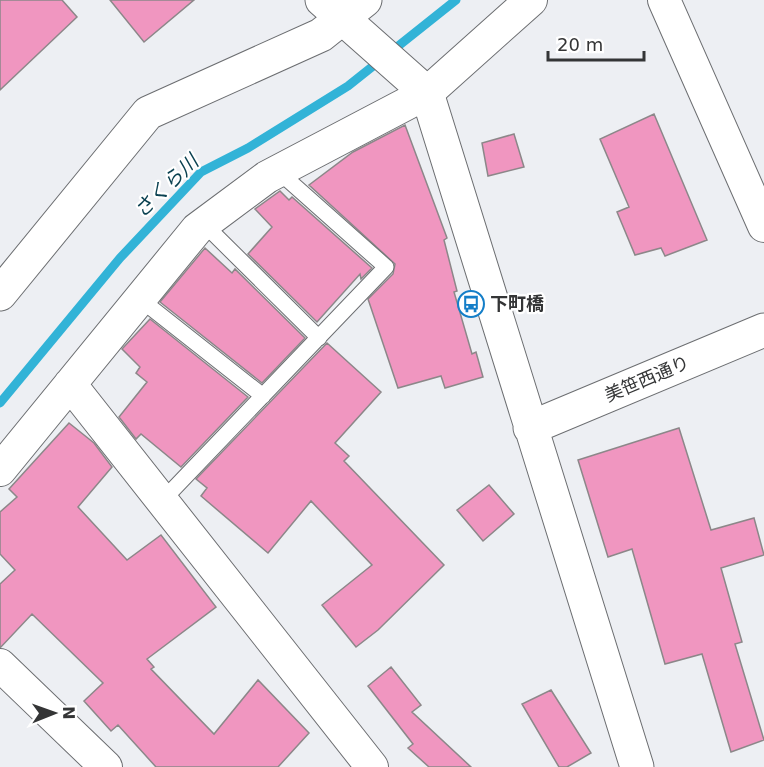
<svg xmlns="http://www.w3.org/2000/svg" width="764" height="767" font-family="'DejaVu Sans','Noto Sans JP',sans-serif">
  <rect width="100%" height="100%" fill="#edeff3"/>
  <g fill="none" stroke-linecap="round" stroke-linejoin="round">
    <path stroke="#32b3d7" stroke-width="9" d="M0,403L120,258L201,172L248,148L348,86L456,0"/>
  </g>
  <path fill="#f096c0" stroke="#8c8789" stroke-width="1.5" d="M0,0H62L77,17L0,90Z
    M110,0H194L144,42Z
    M654,114L707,240L665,256L661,248L635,255L617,212L629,207L600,139Z
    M405,125L447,238L444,240L457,291L454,292L472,354L476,352L483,377L445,388L441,376L398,388L368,299L393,274L395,264L309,185L353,152Z
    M514,134L524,167L488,176L482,143Z
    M280,191L289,200L292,197L372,268L361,279L360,274L317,322L248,254L272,227L255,209Z
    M205,248L232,273L235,269L305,338L262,383L160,302Z
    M150,319L248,397L181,467L141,434L136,439L119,417L147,382L136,373L140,367L122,349Z
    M327,343L381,392L335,443L349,456L344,461L444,565L378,630L356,647L322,605L372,565L311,501L268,553L201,496L207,488L196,479Z
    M69,423L94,443L112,467L78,507L127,560L161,535L216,607L147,659L154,667L151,669L214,734L258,680L309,733L278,767H156L118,725L111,731L84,701L103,683L32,614L0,648V584L15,570L0,554V512L17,497L9,489Z
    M679,428L711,530L754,518L764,555L721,568L742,642L735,644L764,740L731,752L702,654L665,664L632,549L608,557L578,460Z
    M489,485L514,514L483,541L457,510Z
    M391,667L421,705L412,712L471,767H429L408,748L413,744L368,686Z
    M551,690L591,753L567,767H559L522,704Z"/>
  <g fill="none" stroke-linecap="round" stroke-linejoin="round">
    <defs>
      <path id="service" d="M204,224L319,338
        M140,299L263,396
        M162,501L386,267L278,171"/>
      <path id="minor" d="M664,0L764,226
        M70,384L372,767
        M0,470L197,229L267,177L427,93L531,0
        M0,665L106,767"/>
      <path id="tertiary" d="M322,0L427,93L637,767
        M0,294L148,113L321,35L365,0
        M530,428L764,330"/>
    </defs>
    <use href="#service" stroke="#6c6e71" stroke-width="17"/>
    <use href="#minor" stroke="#6c6e71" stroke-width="34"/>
    <use href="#tertiary" stroke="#6c6e71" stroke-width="35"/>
    <use href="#service" stroke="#fff" stroke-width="15"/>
    <use href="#minor" stroke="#fff" stroke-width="32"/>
    <use href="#tertiary" stroke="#fff" stroke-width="33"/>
  </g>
  <defs>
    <symbol id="bus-ring" viewBox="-11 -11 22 22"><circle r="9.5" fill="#fff" stroke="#147ec8" stroke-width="1.5"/><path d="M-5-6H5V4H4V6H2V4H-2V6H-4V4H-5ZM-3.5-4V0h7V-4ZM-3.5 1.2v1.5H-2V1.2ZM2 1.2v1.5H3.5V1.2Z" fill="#147ec8"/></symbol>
  </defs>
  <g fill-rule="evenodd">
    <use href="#bus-ring" x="456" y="289" width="30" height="30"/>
  </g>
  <g text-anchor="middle" stroke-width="4.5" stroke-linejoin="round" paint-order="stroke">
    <g font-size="18" font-weight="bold" fill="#343536" stroke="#fff" text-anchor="start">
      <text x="490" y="310">下町橋</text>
    </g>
    <g font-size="18" fill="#343536" stroke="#fff">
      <text transform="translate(647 379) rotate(-23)" y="6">美笹西通り</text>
    </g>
    <g font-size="20" font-style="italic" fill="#0a4151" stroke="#fff">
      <text transform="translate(166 186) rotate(-44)" y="7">さくら川</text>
    </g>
  </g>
  <g transform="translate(54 713) rotate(89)" stroke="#ffffff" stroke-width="4.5" paint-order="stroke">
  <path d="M0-4.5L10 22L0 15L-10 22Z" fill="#343536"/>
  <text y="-9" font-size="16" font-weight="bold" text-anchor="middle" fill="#343536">N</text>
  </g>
  <path d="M548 51v9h96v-9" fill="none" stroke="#343536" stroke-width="3"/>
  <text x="557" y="51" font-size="18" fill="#343536" stroke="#ffffff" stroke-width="4.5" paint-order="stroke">20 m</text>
</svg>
